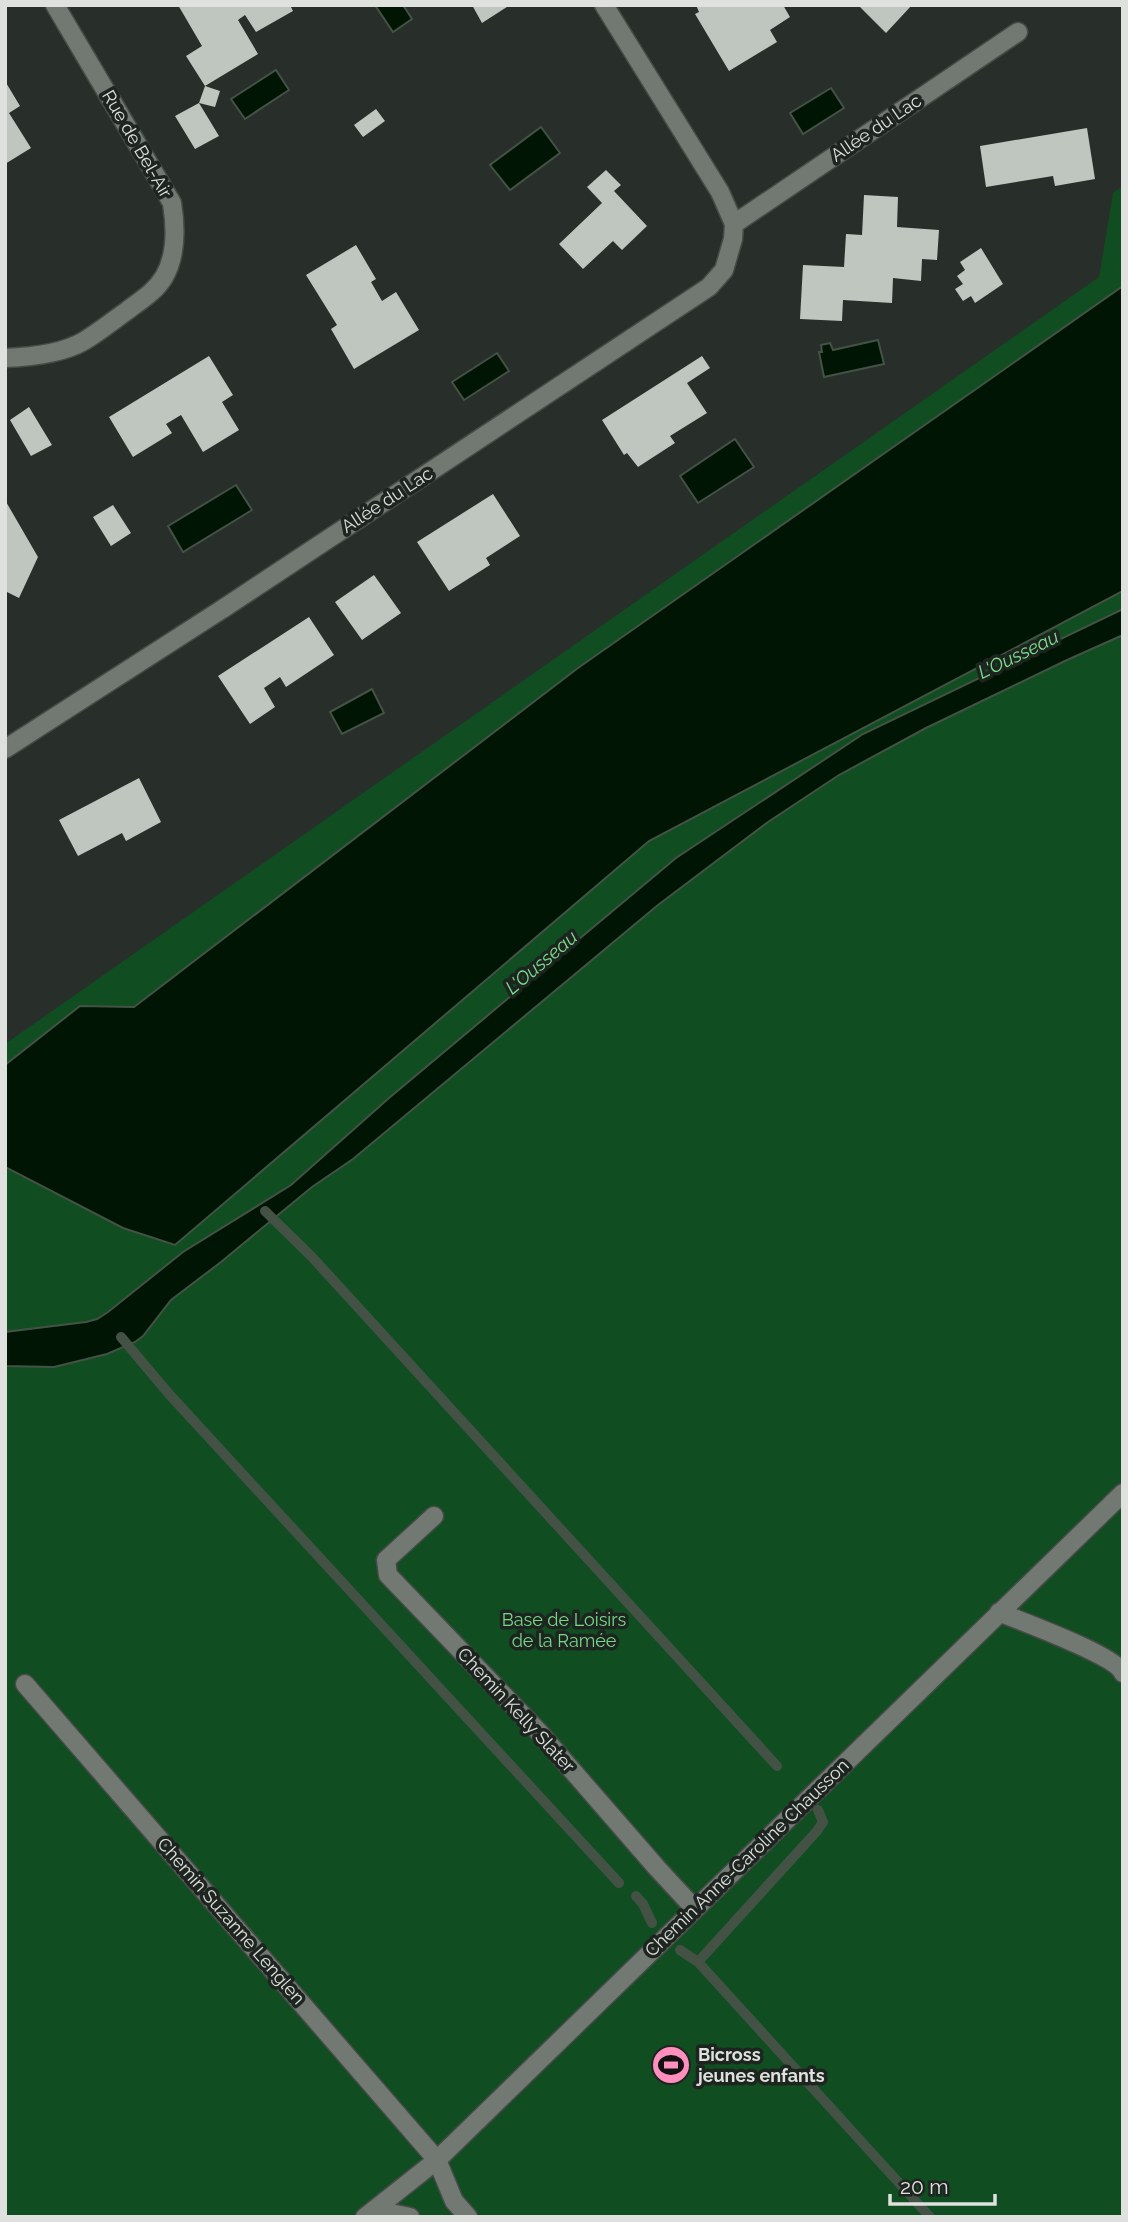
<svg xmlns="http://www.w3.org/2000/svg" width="1128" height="2222" font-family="Raleway,sans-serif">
  <rect width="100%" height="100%" fill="#282e29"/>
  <path fill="#104d21" d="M1123,186V2217H5V1044L1099,277L1113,193Z"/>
  <path fill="#011504" stroke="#435245" stroke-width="2" d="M375,5H403L412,19L393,32Z
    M276,70L289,90L245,119L231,99Z
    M831,88L844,108L803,134L790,113Z
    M541,127L560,153L510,190L490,165Z
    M1123,286V591L649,841L175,1245L123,1228L5,1167V1065L80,1006L134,1007L578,668Z
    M878,340L884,364L824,377L819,352H822L821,345L830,343L833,350Z
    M497,353L509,371L464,400L452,382Z
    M735,439L754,467L698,503L680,476Z
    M236,485L252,510L183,552L168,526Z
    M1123,609V635L1067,660L926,728L839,775L768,822L658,905L353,1159L312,1187L221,1262L171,1300L143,1336L135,1342L107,1354L54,1367L5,1366V1332L86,1322L97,1319L108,1312L183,1252L291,1185L389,1098L676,858L863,734Z
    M372,689L384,713L342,734L330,712Z"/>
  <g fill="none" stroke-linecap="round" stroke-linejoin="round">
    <path stroke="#435245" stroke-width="10" d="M265,1211L312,1257L777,1766
      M121,1337L169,1394L619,1883
      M818,1810L823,1822L817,1831L698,1962L930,2217
      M636,1896L643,1904L652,1923
      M680,1950L698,1962"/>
  </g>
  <path fill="#bec6bf" d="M178,5H290L293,11L256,32L245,15L238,20L258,54L205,86L220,91L215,107L199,103L205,86L186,56L202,46Z
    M472,5H510L482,23Z
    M696,5H783L790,17L770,30L777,42L729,71L695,14L699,12Z
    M858,5H912L886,33Z
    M5,81L20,106L9,113L31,148L5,164Z
    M199,103L219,136L195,149L175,116Z
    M376,109L385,121L363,137L354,125Z
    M1087,128L1095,179L1055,186L1053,176L986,187L980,146Z
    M606,170L621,185L614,191L647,226L622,250L613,241L583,269L559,244L602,203L587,187Z
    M864,195L898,197L897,227L939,230L937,260L922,259L921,281L893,278L892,303L843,300L842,321L800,319L803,265L844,267L846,234L862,235Z
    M356,245L376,279L371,282L382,301L396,292L419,330L354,369L331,329L337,325L306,275Z
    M981,248L1003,284L975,303L971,296L963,301L955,289L963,284L957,276L965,270L960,262Z
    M209,356L233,395L222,402L239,430L203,452L181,415L166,424L172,433L133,457L109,417Z
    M702,356L710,368L687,383L707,413L670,436L675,443L638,467L627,453L624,455L602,420Z
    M29,407L52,445L31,456L10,420Z
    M493,494L520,536L486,558L490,565L449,591L417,542Z
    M5,500L38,557L19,598L5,591Z
    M113,505L131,533L111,546L93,517Z
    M374,575L401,613L362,640L335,602Z
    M309,617L334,655L286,687L280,677L264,688L275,707L250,724L218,676Z
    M139,778L161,822L126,841L122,833L78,856L59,820Z"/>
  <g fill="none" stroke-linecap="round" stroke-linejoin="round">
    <defs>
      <path id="service" d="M5,749L224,608
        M434,1516L386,1560L388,1575L538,1731L657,1868L694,1908
        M999,1612C1022,1622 1115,1655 1123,1673
        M25,1684L437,2160L454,2201L468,2217
        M365,2217L437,2160L1123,1493
        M375,2217L386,2212L410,2217"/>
      <path id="minor" d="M734,224L1018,32
        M5,358C30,357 62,354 84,341C99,332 114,320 128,310C141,300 155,292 164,277C177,255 176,228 172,203L55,5
        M224,608L709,287L724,270L733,239L734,224L720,192L604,5"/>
    </defs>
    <use href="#service" stroke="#464b46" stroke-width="21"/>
    <use href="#minor" stroke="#464b46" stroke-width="21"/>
    <use href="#service" stroke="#727973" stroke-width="18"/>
    <use href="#minor" stroke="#727973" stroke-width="18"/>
  </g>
  <defs>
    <symbol id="stadium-disc" viewBox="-11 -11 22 22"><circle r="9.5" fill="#fe8ebc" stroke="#1e241f"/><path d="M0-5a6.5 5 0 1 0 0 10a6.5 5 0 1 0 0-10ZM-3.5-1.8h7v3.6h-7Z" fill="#111"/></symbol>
  </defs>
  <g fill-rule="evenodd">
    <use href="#stadium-disc" x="649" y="2043" width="44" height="44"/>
  </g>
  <g text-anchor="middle" stroke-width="7" stroke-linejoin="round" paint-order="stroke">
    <g font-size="18" fill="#dee1de" stroke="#1e241f">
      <text transform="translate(876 128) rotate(-34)" y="6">Allée du Lac</text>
      <text transform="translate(137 144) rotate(60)" y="6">Rue de Bel-Air</text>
      <text transform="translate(387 500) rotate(-33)" y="6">Allée du Lac</text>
      <text transform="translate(516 1710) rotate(47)" y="6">Chemin Kelly Slater</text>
      <text transform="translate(747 1858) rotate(-44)" y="6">Chemin Anne-Caroline Chausson</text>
      <text transform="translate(231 1921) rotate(49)" y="6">Chemin Suzanne Lenglen</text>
    </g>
    <g font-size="18" fill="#75d988" stroke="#1e241f">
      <text x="564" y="1626">Base de Loisirs<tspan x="564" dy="21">de la Ramée</tspan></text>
    </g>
    <g font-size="18" font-weight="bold" fill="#dee1de" stroke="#1e241f" text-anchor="start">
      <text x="698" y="2061">Bicross<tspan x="698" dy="21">jeunes enfants</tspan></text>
    </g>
    <g font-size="19" font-style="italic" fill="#7be08e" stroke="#1e241f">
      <text transform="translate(1018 654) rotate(-26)" y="7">L'Ousseau</text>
      <text transform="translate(541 962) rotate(-40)" y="7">L'Ousseau</text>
    </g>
  </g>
  <rect width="1128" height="2222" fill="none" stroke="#dee1de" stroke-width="14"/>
  <path d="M890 2194v10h105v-10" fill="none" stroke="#dee1de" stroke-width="3.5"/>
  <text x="900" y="2194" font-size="21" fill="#dee1de" stroke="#1e241f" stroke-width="5" paint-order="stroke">20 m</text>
</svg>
